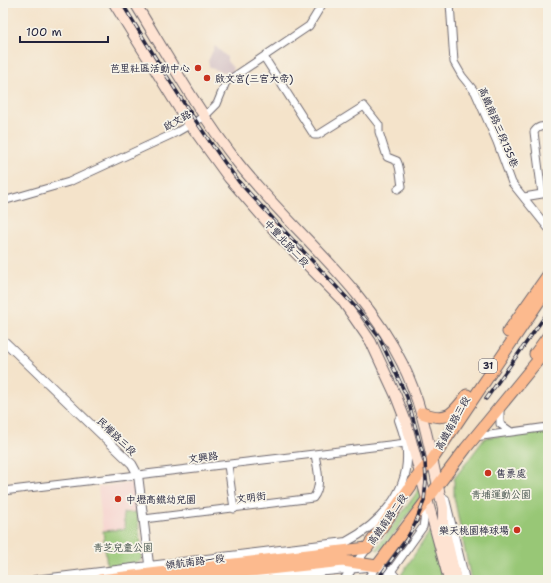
<svg xmlns="http://www.w3.org/2000/svg" width="551" height="583" font-family="'Shantell Sans','LXGW WenKai TC',sans-serif">
  <rect width="100%" height="100%" fill="#f7f3e8"/>
  <filter id="ink" filterUnits="userSpaceOnUse"><feTurbulence type="fractalNoise" baseFrequency=".025" numOctaves="2"/><feDisplacementMap in="SourceGraphic" scale="8" xChannelSelector="R" yChannelSelector="G"/><feConvolveMatrix kernelMatrix="1 2 1 2 8 2 1 2 1" color-interpolation-filters="sRGB"/></filter>
  <filter id="wash" filterUnits="userSpaceOnUse"><feTurbulence type="fractalNoise" baseFrequency=".012" numOctaves="4" result="noise"/><feDisplacementMap in="SourceGraphic" scale="16" xChannelSelector="R" yChannelSelector="G"/><feGaussianBlur stdDeviation="0.9" result="paint"/><feColorMatrix in="noise" values="0 0 0 0 0 0 0 0 0 0 0 0 0 0 0 0 0 1.4 0 .05"/><feComposite in="paint" operator="in"/></filter>
  <g filter="url(#wash)">
    <rect width="100%" height="100%" fill="#f4e3ca"/>
    <path fill="#f7d0cc" d="M131,483L134,485L137,512L124,513L125,529L103,531L98,487Z"/>
    <path fill="#d2bec3" d="M215,46L227,57V61L233,68V74L229,77L227,73L210,68L208,61Z"/>
    <path fill="#98c776" stroke="#5d7458" d="M548,429V580H471L454,497V479L485,438Z
      M420,488L423,493L385,546L379,550L376,549Z
      M137,512L142,553L141,560L137,563L107,567L103,531L125,529L123,513Z
      M430,531L443,580H408L401,575Z"/>
  </g>
  <g filter="url(#ink)">
    <g fill="none" stroke-linecap="round" stroke-linejoin="round">
      <defs>
        <path id="minor" d="M450,3L454,62L462,76L475,92L497,142L512,183L548,228
          M264,57L314,135H318L364,106L379,125V132L387,157L397,161C401,169 400,177 402,186L398,189
          M542,194L534,132C538,126 542,126 548,127
          M524,197L548,193
          M3,201L69,182L177,132L205,116L217,104L226,82L309,26L323,3
          M500,408V424L510,431
          M475,437L548,427
          M228,465L234,509
          M3,491L406,443
          M144,519L313,498C323,486 317,468 315,454
          M385,580L423,527L427,502"/>
        <path id="tertiary" d="M3,340L132,464L138,475L151,580
          M445,499L465,580
          M309,572L321,580
          M35,580L346,542C379,525 409,493 407,453C407,442 403,431 399,420
          M237,580L377,566L391,572L398,580
          M344,580L367,548
          M367,580L377,566"/>
        <path id="secondary" d="M114,3L182,113L229,178L281,238L342,300L371,342L396,396L406,422L449,580
          M135,3C168,57 199,113 238,163C292,231 363,284 402,363C425,409 431,459 443,508V524L456,580"/>
        <path id="primary" d="M508,332L548,275
          M535,354L548,336
          M422,413C447,422 452,415 467,395
          M100,580L367,548L420,473L432,460L548,288
          M168,580L343,561L377,566L466,448L548,348"/>
      </defs>
      <use href="#minor" stroke="#6c666d" stroke-width="9"/>
      <use href="#tertiary" stroke="#6c666d" stroke-width="10"/>
      <use href="#secondary" stroke="#6c666d" stroke-width="12"/>
      <use href="#primary" stroke="#6c666d" stroke-width="13"/>
      <use href="#minor" stroke="#fff" stroke-width="7"/>
      <use href="#tertiary" stroke="#fff" stroke-width="8"/>
      <use href="#secondary" stroke="#fee3d2" stroke-width="10"/>
      <use href="#primary" stroke="#fcba8e" stroke-width="11"/>
      <defs>
        <path id="rail" d="M122,3C159,64 196,125 239,182L359,311L379,337L407,397L425,461L426,481L424,501L415,524L406,540L377,580
          M486,399L548,312"/>
      </defs>
      <use href="#rail" stroke="#22223b" stroke-width="3.5"/>
      <use href="#rail" stroke="#f7f3e8" stroke-width="2" stroke-dasharray="6" stroke-linecap="butt"/>
    </g>
  </g>
  <g fill="#c8321e" stroke="#f7f3e8" stroke-width="1.5">
    <circle cx="198" cy="68" r="4"/>
    <circle cx="207" cy="78" r="4"/>
    <circle cx="488" cy="473" r="4"/>
    <circle cx="118" cy="499" r="4"/>
    <circle cx="517" cy="530" r="4"/>
  </g>
  <g text-anchor="middle" stroke-width="3.5" stroke-linejoin="round" paint-order="stroke">
    <rect fill="#f7f3e8" stroke="#62616f" stroke-width="1" x="479" y="359" width="18" height="14" rx="3"/>
    <g font-size="9" font-weight="bold" fill="#22223b">
      <text x="488" y="369">31</text>
    </g>
    <g font-size="10" fill="#22223b" stroke="#f7f3e8" text-anchor="start">
      <text x="190" y="72" text-anchor="end">芭里社區活動中心</text>
      <text x="215" y="82">啟文宮(三官大帝)</text>
      <text x="496" y="477">售票處</text>
      <text x="126" y="503">中壢高鐵幼兒園</text>
      <text x="509" y="534" text-anchor="end">樂天桃園棒球場</text>
    </g>
    <g font-size="10" fill="#22223b" stroke="#f7f3e8">
      <text transform="translate(177 120) rotate(-29)" y="4">啟文路</text>
      <text transform="translate(499 127) rotate(67)" y="4">高鐵南路三段135巷</text>
      <text transform="translate(287 243) rotate(47)" y="4">中豐北路二段</text>
      <text transform="translate(452 423) rotate(-61)" y="4">高鐵南路三段</text>
      <text transform="translate(117 436) rotate(44)" y="4">民權路三段</text>
      <text transform="translate(203 457) rotate(-7)" y="4">文興路</text>
      <text transform="translate(251 497) rotate(-7)" y="4">文明街</text>
      <text transform="translate(387 519) rotate(-55)" y="4">高鐵南路二段</text>
      <text transform="translate(195 561) rotate(-7)" y="4">領航南路一段</text>
    </g>
    <g font-size="10" fill="#45544d" stroke="#f7f3e8">
      <text x="501" y="498">青埔運動公園</text>
      <text x="123" y="551">青芝兒童公園</text>
    </g>
  </g>
  <rect width="551" height="583" fill="none" stroke="#f7f3e8" stroke-width="16"/>
  <path d="M20 36v6h88v-6" fill="none" stroke="#22223b" stroke-width="2"/>
  <text x="26" y="36" font-size="12" fill="#22223b" stroke="#f7f3e8" stroke-width="3" paint-order="stroke">100 m</text>
</svg>
